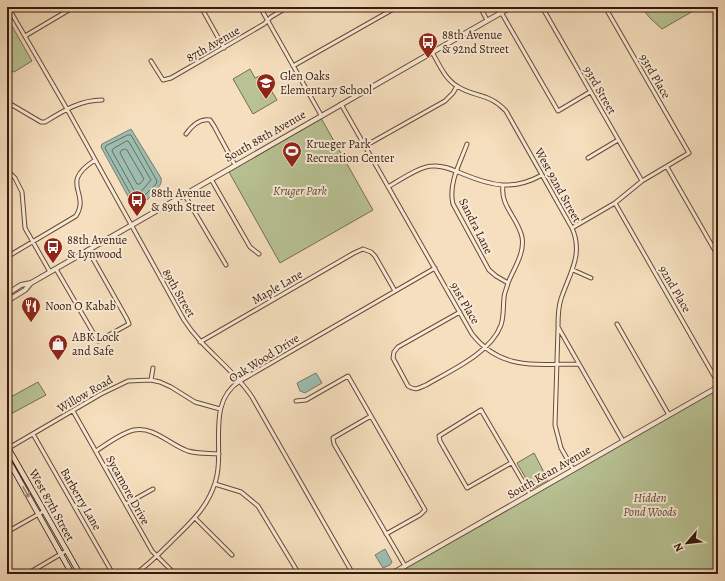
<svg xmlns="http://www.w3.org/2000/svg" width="725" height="581" font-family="Alegreya,serif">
  <rect width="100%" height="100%" fill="#f6dfbe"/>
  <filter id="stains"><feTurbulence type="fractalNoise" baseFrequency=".005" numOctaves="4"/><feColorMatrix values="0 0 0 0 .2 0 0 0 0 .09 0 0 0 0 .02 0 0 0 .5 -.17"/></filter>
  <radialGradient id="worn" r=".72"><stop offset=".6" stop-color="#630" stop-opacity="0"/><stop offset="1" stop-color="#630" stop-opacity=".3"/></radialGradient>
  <path fill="#b8c294" stroke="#776e50" d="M641,7H700L662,29L650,18Z
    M8,19L32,61L14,72L7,69V20Z
    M250,69L255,78L262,75L277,100L253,114L233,79Z
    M321,118L373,210L280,263L229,172Z
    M38,382L46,395L7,416V399Z
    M718,387V574H392Z
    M534,453L548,480L532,489L517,463Z"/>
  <path fill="#9dbdb1" stroke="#747c6f" d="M131,129L161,178C161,181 162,182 160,185C158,190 140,208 135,209L101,147L102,144Z
    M316,373L322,383L305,393L300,391L297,383Z
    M385,549L392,562L390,565L383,568L375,555Z"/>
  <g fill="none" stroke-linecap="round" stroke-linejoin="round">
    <path stroke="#6a6c5f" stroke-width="1" d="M128,135H131L157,181L156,184L137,203L135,202L105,148L106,146Z
      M127,141L129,142L151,180L138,195L136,194L112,151L113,149Z
      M125,149L127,150L144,179L140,184H137L120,153L121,151Z"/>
    <defs>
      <path id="minor" d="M8,7L67,109L184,320C203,350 233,368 252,397L353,574
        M201,7L224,48
        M260,7L321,115
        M480,7L487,20
        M542,7L642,181
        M501,12L558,111L590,92
        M25,36L74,7
        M432,52C439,64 445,79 457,86C475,98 488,92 506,111L572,228C584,255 569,274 561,299C558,308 558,318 558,327L623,441
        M151,61L163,80L171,78L264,24L271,17L288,7
        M293,66L397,7
        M7,102L41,122H45C63,111 80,100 102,100
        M341,104L472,334C501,371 537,364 579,364
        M186,134C191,127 200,118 210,120L214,126L235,165
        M467,144C460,163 448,184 453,204L489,270L496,276L508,283
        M365,146L445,101L453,93L457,86
        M588,158L618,140
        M667,167L718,256
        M7,170L15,178L22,192L25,228L50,272
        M211,179L250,247L259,254
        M388,187C400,180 420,166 433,166C443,165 453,170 463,174C492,186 513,191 542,175
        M184,194L226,265
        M615,203L718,383
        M572,228L615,203L642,181L689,153L605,7
        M363,249L371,252L375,256L395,291
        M7,257L76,216C91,192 58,184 95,160
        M56,269L98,341L129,324L127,319L88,250
        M573,270L591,278
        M460,312L398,347L394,352L393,358L408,386C415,391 419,388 426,385C450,371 491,353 501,325C504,316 503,307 504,298C504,293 507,288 508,283C514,268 525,253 522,237C518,218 500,206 503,186
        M617,324L669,415
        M558,329L555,425L561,448L573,469
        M200,342L354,253L363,249
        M151,380L153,368
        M296,401L306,400L348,376L425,510L420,515L386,534
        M73,411L152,551L175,574
        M371,416L333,438L334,444L405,566
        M33,434L113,574
        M7,449L101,394L128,381L151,380L160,382L171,387L195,402L220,409
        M96,451C107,444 121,433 134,430C154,426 170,445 188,451C198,454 209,453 219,454
        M511,463L467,488L440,441L439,436L481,410L530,494
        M215,484L241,492L258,506L299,574
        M126,504L153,489
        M195,518L232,555
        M7,532L44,511
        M37,568L41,574
        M27,574L66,551
        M135,574C148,565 159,554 170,543C188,525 207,509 215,483C226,450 205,403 240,381L435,268"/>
      <path id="tertiary" d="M7,294L21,285L31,283L511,7
        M7,301L25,290L30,284
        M391,574L718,387"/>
      <path id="secondary" d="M7,446L80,574
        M7,458L72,574"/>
    </defs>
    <use href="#minor" stroke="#664b39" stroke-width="5"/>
    <use href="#tertiary" stroke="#664b39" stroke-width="6"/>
    <use href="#secondary" stroke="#361a0d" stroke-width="6"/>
    <use href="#minor" stroke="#f9ead5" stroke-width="3"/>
    <use href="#tertiary" stroke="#f9ead5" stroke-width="4"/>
    <use href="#secondary" stroke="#f9ead5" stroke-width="4.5"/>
  </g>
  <defs><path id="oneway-shaft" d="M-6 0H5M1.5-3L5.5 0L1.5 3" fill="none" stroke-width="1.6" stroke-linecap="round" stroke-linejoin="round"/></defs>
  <use stroke="#a18c7b" href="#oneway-shaft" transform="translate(26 492) rotate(60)"/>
  <defs>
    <symbol id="bus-pin" viewBox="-11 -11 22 30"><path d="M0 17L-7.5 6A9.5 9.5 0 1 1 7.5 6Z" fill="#8f2418" stroke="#f9ead5"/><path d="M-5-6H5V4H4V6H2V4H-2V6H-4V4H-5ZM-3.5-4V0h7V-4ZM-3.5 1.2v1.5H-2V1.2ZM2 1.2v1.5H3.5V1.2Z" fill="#fff"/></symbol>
    <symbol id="school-pin" viewBox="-11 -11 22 30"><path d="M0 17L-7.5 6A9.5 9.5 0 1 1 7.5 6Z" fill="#8f2418" stroke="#f9ead5"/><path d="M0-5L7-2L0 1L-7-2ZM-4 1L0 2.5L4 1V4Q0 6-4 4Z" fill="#fff"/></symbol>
    <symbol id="stadium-pin" viewBox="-11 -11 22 30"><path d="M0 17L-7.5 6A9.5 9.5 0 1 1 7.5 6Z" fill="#8f2418" stroke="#f9ead5"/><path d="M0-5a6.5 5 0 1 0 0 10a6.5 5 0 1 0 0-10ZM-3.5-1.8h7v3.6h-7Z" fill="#fff"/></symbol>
    <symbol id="restaurant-pin" viewBox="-11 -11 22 30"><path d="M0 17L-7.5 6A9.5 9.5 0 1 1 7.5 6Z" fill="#8f2418" stroke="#f9ead5"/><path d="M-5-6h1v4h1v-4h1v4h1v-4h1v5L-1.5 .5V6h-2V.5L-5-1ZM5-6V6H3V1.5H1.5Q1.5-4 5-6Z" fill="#fff"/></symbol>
    <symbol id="shop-pin" viewBox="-11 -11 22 30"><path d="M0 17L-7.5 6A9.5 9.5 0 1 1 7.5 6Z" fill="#8f2418" stroke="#f9ead5"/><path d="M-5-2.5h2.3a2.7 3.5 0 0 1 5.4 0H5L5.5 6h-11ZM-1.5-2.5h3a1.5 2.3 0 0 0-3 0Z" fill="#fff"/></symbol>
  </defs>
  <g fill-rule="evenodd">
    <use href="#bus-pin" x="417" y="31" width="22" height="30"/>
    <use href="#school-pin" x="255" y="72" width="22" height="30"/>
    <use href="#stadium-pin" x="281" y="140" width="22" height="30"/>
    <use href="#bus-pin" x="126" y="189" width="22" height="30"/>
    <use href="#bus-pin" x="42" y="236" width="22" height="30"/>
    <use href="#restaurant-pin" x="20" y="295" width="22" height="30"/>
    <use href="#shop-pin" x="47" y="333" width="22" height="30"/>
  </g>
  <g text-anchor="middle" stroke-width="4" stroke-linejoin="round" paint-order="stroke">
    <g font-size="12" fill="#361a0d" stroke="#f9ead5" text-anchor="start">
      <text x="442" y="39">88th Avenue<tspan x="442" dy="14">&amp; 92nd Street</tspan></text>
      <text x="280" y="80">Glen Oaks<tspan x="280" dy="14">Elementary School</tspan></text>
      <text x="306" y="148">Krueger Park<tspan x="306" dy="14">Recreation Center</tspan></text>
      <text x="151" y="197">88th Avenue<tspan x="151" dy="14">&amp; 89th Street</tspan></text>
      <text x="67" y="244">88th Avenue<tspan x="67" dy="14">&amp; Lynwood</tspan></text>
      <text x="45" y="310">Noon O Kabab</text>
      <text x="72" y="341">ABK Lock<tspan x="72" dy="14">and Safe</tspan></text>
    </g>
    <g font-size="12" fill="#361a0d" stroke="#f9ead5">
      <text transform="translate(213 44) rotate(-30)" y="4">87th Avenue</text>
      <text transform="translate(655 76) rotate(60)" y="4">93rd Place</text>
      <text transform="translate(600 90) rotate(60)" y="4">93rd Street</text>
      <text transform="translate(265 136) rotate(-30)" y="4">South 88th Avenue</text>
      <text transform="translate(558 185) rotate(61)" y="4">West 92nd Street</text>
      <text transform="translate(476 226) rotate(63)" y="4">Sandra Lane</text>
      <text transform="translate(277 287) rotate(-30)" y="4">Maple Lane</text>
      <text transform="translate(675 289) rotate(60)" y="4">92nd Place</text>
      <text transform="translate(179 293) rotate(60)" y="4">89th Street</text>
      <text transform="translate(465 303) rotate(60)" y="4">91st Place</text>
      <text transform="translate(264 358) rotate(-32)" y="4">Oak Wood Drive</text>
      <text transform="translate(85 394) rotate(-30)" y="4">Willow Road</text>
      <text transform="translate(549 472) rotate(-30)" y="4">South Kean Avenue</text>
      <text transform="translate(128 490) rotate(61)" y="4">Sycamore Drive</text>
      <text transform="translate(81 499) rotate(60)" y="4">Barberry Lane</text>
      <text transform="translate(52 505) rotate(61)" y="4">West 87th Street</text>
    </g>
    <g font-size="12" font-style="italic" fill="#5d4c36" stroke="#f9ead5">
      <text x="300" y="195">Kruger Park</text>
      <text x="650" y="502">Hidden<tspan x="650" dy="14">Pond Woods</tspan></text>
    </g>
  </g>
  <rect width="725" height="581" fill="none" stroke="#f6dfbe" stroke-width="24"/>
  <rect x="8" y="8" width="709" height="565" fill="none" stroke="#361a0d" stroke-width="2"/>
  <rect x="12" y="12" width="701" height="557" fill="none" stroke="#361a0d"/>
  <g transform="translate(687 543) rotate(242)" stroke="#f9ead5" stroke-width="3" paint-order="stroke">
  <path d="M0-3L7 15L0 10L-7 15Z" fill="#361a0d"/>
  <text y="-6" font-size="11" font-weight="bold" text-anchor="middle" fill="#361a0d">N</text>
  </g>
  <rect width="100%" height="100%" filter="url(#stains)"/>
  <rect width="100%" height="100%" fill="url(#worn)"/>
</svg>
